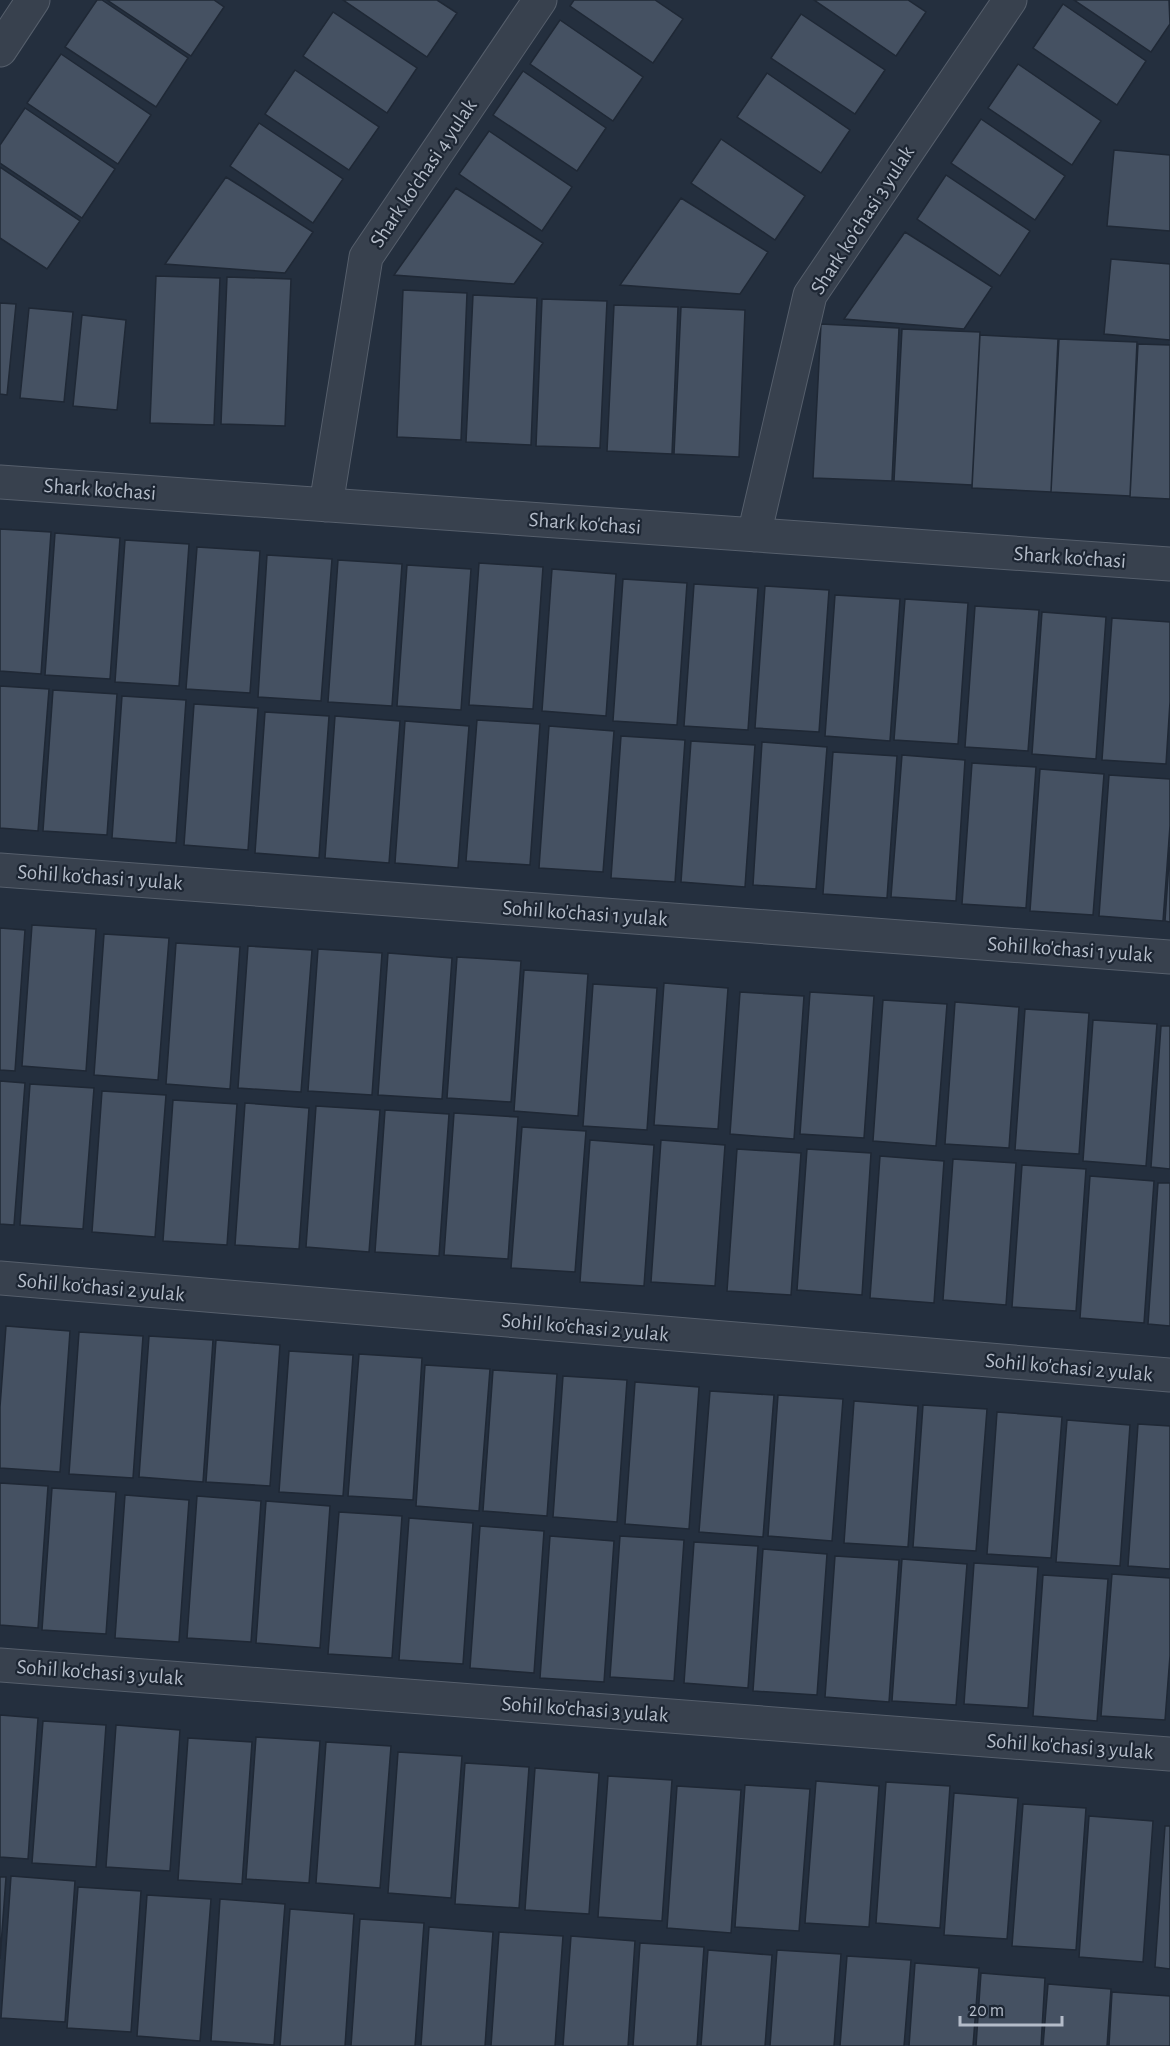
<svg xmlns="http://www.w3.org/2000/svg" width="1170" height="2046" font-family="'Alegreya Sans',sans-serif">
  <rect width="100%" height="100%" fill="#242f3e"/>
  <path fill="#455162" stroke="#1f2835" stroke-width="1.5" d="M97,0H102L188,58L156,107L65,47Z
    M107,0H214L224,7L191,56Z
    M343,0H437L457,13L427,57Z
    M574,0H655L683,19L653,63L570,6Z
    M814,0H908L926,12L896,56Z
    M1074,0H1169L1170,24L1151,52Z
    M1063,4L1146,61L1117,105L1033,48Z
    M333,12L417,68L387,113L303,56Z
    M801,14L885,70L855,114L771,58Z
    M560,20L643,77L613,121L530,64Z
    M61,54L151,115L118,164L27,103Z
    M1018,64L1101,121L1072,165L988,108Z
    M295,70L379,127L349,170L265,114Z
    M523,71L606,128L577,171L493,115Z
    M767,73L850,130L821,173L737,117Z
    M25,108L115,169L82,218L0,163V145Z
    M981,119L1065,176L1035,220L951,163Z
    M259,123L343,179L313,223L230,166Z
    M489,131L572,187L542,231L459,174Z
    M721,139L805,196L775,240L691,183Z
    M1114,150L1170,155V231L1107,226Z
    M0,167L80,221L47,269L0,238Z
    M946,175L1030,231L1000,276L917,219Z
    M226,177L313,232L285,273L165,264Z
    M456,188L543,243L514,284L394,275Z
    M681,198L768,252L740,294L620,285Z
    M905,232L992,287L964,329L844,319Z
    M1111,259L1170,264V340L1104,334Z
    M156,276L220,278L214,425L150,423Z
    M227,277L291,279L285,426L221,424Z
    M403,290L467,293L461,440L397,437Z
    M473,295L537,298L531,445L466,442Z
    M542,299L607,301L600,448L536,446Z
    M0,303L16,304L7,395L0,394Z
    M614,305L678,307L672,454L607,451Z
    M681,307L745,310L739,457L674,454Z
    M29,308L73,312L64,402L20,398Z
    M82,315L126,320L117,410L73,406Z
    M821,324L899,328L892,481L813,478Z
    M902,329L980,332L972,485L894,481Z
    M980,335L1058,339L1051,492L972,488Z
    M1059,339L1137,342L1130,496L1051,492Z
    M1138,344L1170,345V499L1130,497Z
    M0,529L51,532L41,674L0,671Z
    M55,533L120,538L110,679L45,675Z
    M125,540L189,544L179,686L115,682Z
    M197,547L260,551L250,693L186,689Z
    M267,555L332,559L321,701L258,697Z
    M338,560L402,564L392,706L328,702Z
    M479,563L543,567L533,709L469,705Z
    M407,565L471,569L461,710L397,706Z
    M552,569L616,574L606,716L542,711Z
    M623,579L687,583L677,725L613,721Z
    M694,584L758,588L748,730L684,726Z
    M765,586L829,590L819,732L755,728Z
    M835,595L900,599L890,741L825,736Z
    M905,599L968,603L958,744L894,740Z
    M975,606L1039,610L1028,751L965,747Z
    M1042,612L1106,617L1096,759L1032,754Z
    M1112,618L1170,622V702L1166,764L1102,760Z
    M0,686L49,689L38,831L0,828Z
    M53,690L117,694L107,835L43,831Z
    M122,696L186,700L176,843L112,838Z
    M194,704L258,708L248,850L184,845Z
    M265,712L329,716L319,858L255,853Z
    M335,716L400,721L389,863L325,858Z
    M477,720L540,724L530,865L466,861Z
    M405,721L469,726L458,868L395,863Z
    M549,726L614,731L603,872L539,868Z
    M621,736L685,740L675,882L611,878Z
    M691,741L755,745L745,887L681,882Z
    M762,742L827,747L816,889L753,885Z
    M833,752L897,756L887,898L823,894Z
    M902,755L965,760L956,901L891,897Z
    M972,763L1036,767L1026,908L962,904Z
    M1040,769L1104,774L1093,915L1030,911Z
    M1109,775L1170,779V826L1163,921L1099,916Z
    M1170,847V922L1165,921Z
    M32,925L96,929L86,1071L22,1066Z
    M0,928L25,930L15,1071L0,1070Z
    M104,934L169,938L158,1080L94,1075Z
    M176,943L240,947L230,1089L166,1084Z
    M248,946L312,950L301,1092L238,1088Z
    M318,949L382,953L372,1095L308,1091Z
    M388,953L452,958L442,1099L378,1095Z
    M457,957L521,961L511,1102L447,1098Z
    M524,970L588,974L578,1116L514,1111Z
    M664,983L728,988L718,1129L654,1125Z
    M593,984L657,988L647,1130L583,1126Z
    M740,992L804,996L794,1139L730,1134Z
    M810,992L874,996L864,1138L800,1134Z
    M883,1000L947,1004L936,1146L873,1141Z
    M955,1002L1019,1007L1009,1148L945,1144Z
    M1025,1009L1089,1013L1079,1154L1015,1150Z
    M1093,1020L1157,1024L1146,1166L1083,1161Z
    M1161,1026H1170V1169L1151,1167Z
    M0,1081L25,1083L14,1225L0,1224Z
    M30,1084L94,1088L83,1229L20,1225Z
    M102,1091L166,1095L155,1237L92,1232Z
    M173,1100L237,1104L227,1245L163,1241Z
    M245,1103L309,1108L299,1249L235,1245Z
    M316,1106L380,1110L369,1252L306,1247Z
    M385,1110L449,1114L439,1256L375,1252Z
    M454,1113L518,1117L508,1259L444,1255Z
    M522,1127L586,1131L575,1272L511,1268Z
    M590,1140L654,1145L644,1286L580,1282Z
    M661,1140L725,1145L715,1286L651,1282Z
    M737,1149L801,1153L791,1295L727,1291Z
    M807,1149L871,1153L862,1295L797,1290Z
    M880,1156L944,1161L934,1303L870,1298Z
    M953,1159L1016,1163L1006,1305L943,1300Z
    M1022,1165L1086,1169L1076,1311L1012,1307Z
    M1090,1176L1154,1181L1144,1323L1080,1318Z
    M1158,1183H1170V1326L1148,1324Z
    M6,1326L70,1331L60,1472L0,1468V1407Z
    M79,1332L143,1336L133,1478L69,1474Z
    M149,1336L213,1340L203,1482L139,1477Z
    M216,1340L280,1345L270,1486L206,1482Z
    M289,1351L353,1355L343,1496L279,1492Z
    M359,1354L422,1358L413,1500L348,1496Z
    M425,1365L490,1369L479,1511L416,1506Z
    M493,1370L557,1374L547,1516L483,1511Z
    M563,1376L627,1380L617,1522L553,1517Z
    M635,1382L699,1387L689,1529L625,1524Z
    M710,1391L774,1395L763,1537L699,1532Z
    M778,1395L843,1399L832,1541L768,1536Z
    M854,1401L918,1406L908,1547L844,1543Z
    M923,1405L987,1409L976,1551L913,1547Z
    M997,1412L1062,1417L1051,1558L987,1554Z
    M1067,1420L1130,1425L1120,1566L1056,1562Z
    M1138,1424L1170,1426V1569L1128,1566Z
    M0,1483L48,1486L38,1628L0,1625Z
    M52,1488L116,1492L106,1634L42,1630Z
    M125,1495L189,1500L179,1642L115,1638Z
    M197,1496L261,1501L251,1642L187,1638Z
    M266,1501L330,1506L320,1648L256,1643Z
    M339,1512L402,1516L392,1658L328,1654Z
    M409,1518L473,1523L463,1664L399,1660Z
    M480,1526L544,1531L534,1673L470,1668Z
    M550,1536L614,1541L604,1682L540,1678Z
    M620,1536L684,1540L674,1681L610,1677Z
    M694,1542L758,1546L748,1688L684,1683Z
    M763,1549L827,1554L817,1695L753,1691Z
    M835,1556L899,1560L889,1702L825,1697Z
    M902,1559L967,1564L956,1705L892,1701Z
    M974,1563L1038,1567L1028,1708L964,1704Z
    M1112,1574L1170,1578V1656L1165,1720L1101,1716Z
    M1043,1575L1108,1579L1097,1721L1033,1716Z
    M0,1715L38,1718L28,1859L0,1857Z
    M43,1721L106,1725L96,1867L32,1863Z
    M116,1725L180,1730L170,1871L106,1867Z
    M256,1737L320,1741L309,1883L246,1879Z
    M188,1738L252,1742L242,1884L178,1880Z
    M326,1742L391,1746L380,1888L316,1883Z
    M398,1752L462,1756L451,1898L388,1893Z
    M465,1763L529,1767L519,1908L455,1904Z
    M535,1768L599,1773L589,1914L525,1910Z
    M608,1776L672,1780L662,1921L598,1917Z
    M816,1781L879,1786L869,1927L805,1923Z
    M886,1782L950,1786L940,1928L876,1923Z
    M745,1785L810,1789L799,1931L735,1927Z
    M677,1786L741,1790L731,1933L667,1928Z
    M954,1793L1018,1798L1007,1939L944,1935Z
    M1023,1804L1086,1808L1076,1950L1012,1946Z
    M1089,1816L1153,1821L1143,1962L1079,1957Z
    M1165,1826H1170V1969L1155,1967Z
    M11,1876L75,1881L65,2022L1,2018Z
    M0,1877H6L0,1959Z
    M78,1887L141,1891L131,2032L67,2028Z
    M147,1895L211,1899L200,2041L137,2036Z
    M220,1899L285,1904L274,2045L211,2041Z
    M290,1909L354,1914L345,2046H280Z
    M360,1919L424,1923L415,2046H351Z
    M429,1927L493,1932L485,2046H421Z
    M499,1932L563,1936L555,2046H491Z
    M571,1936L635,1941L628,2046H563Z
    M640,1943L704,1947L697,2046H633Z
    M708,1950L772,1955L765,2046H701Z
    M777,1950L841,1954L834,2046H770Z
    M847,1956L911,1960L904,2046H840Z
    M915,1963L979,1968L973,2046H909Z
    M981,1973L1045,1978L1041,2046H976Z
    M1048,1984L1111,1989L1107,2046H1043Z
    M1112,1992L1170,1996V2046H1109Z"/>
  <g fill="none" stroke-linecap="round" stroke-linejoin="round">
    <defs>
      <path id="minor" d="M0,50L33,0
        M0,482L1170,564
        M326,505L366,257L540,0
        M754,535L810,295L1010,0
        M0,870L1170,957
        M0,1278L1170,1375
        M0,1665L1170,1754"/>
    </defs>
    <use href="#minor" stroke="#565f6c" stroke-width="35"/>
    <use href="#minor" stroke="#38414e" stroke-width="33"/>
  </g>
  <g text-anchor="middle" stroke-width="4.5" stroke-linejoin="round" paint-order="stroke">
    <g font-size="21" fill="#b4bcc9" stroke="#1d2633">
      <text transform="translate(423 173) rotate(-56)" y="7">Shark ko'chasi 4 yulak</text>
      <text transform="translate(862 220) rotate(-57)" y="7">Shark ko'chasi 3 yulak</text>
      <text transform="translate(100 489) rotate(4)" y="7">Shark ko'chasi</text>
      <text transform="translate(585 523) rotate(4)" y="7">Shark ko'chasi</text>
      <text transform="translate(1070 557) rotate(4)" y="7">Shark ko'chasi</text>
      <text transform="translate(100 877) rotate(4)" y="7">Sohil ko'chasi 1 yulak</text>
      <text transform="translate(585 913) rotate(4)" y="7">Sohil ko'chasi 1 yulak</text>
      <text transform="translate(1070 949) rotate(4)" y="7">Sohil ko'chasi 1 yulak</text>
      <text transform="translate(101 1287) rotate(5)" y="7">Sohil ko'chasi 2 yulak</text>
      <text transform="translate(585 1327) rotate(5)" y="7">Sohil ko'chasi 2 yulak</text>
      <text transform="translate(1069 1367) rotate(5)" y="7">Sohil ko'chasi 2 yulak</text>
      <text transform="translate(100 1672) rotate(4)" y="7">Sohil ko'chasi 3 yulak</text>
      <text transform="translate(585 1709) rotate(4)" y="7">Sohil ko'chasi 3 yulak</text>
      <text transform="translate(1070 1746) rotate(4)" y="7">Sohil ko'chasi 3 yulak</text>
    </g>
  </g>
  <path d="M960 2016v9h102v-9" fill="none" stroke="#b4bcc9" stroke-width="3"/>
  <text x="969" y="2016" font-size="18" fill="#b4bcc9" stroke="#1d2633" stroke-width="4.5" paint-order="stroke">20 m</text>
</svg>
